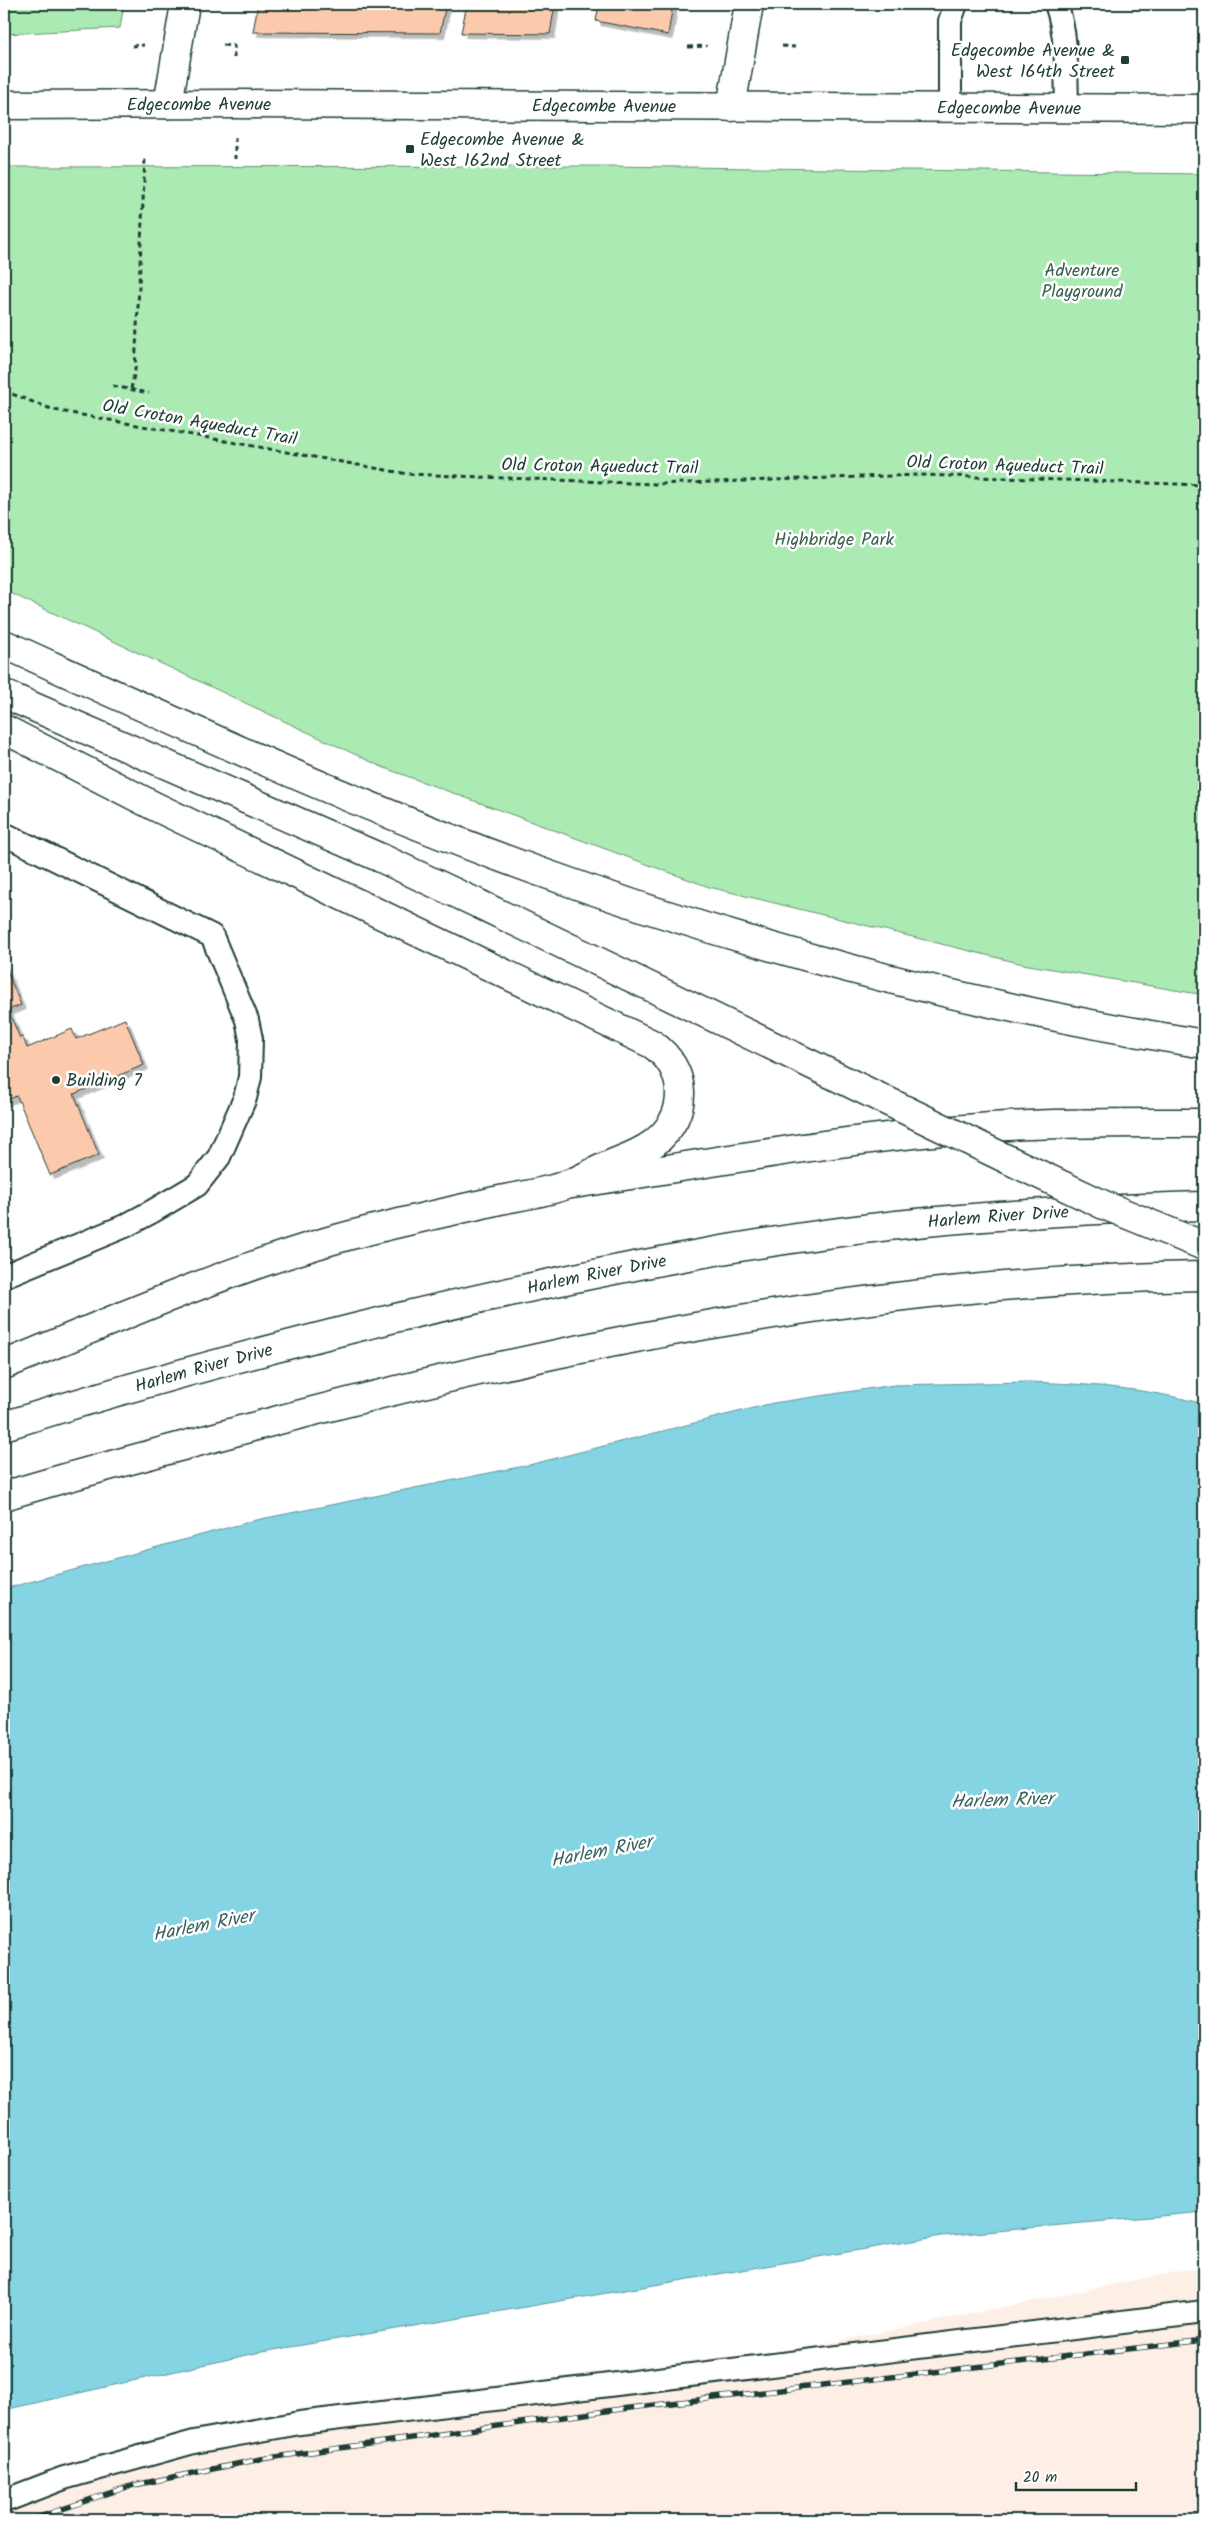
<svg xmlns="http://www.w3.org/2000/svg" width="1208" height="2524" font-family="Kalam,sans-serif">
  <defs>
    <filter id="shadow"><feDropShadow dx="4.5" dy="4.5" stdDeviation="0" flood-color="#0004"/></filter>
  </defs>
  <rect width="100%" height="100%" fill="#fff"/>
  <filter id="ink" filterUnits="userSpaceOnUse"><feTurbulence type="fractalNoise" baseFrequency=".02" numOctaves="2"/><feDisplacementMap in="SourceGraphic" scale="10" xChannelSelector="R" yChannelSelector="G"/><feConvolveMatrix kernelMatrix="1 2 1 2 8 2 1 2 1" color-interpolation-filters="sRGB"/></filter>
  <g filter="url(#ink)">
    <path fill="#feefe6" d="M1204,2266V2520H4V2488L89,2458L156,2439L224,2424L341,2404L819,2345Z"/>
    <path fill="#abeab2" stroke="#659473" d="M4,4H124L120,28L4,34Z
      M608,166L1204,174V995L1023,964L709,887L382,767L4,590V167Z"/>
    <path fill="#85d4e3" stroke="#5c989d" d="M1028,1382C1089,1384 1144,1388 1204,1404V2212L941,2236L256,2353L4,2410V1589L256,1520L529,1465L773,1403L894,1385Z"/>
    <path fill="#fcc9ac" stroke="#1f3d34" filter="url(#shadow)" d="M258,4H446L440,33L253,32Z
      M467,4H555L550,34L461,33Z
      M599,4H673L668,35L596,21Z
      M4,964L21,1005L8,1010L20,1038L23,1037L27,1048L72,1029L76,1039L125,1019L144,1065L74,1094L99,1155L50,1175L17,1096L4,1101Z
      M1204,2514V2520H1157Z"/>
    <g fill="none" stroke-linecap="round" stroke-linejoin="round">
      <defs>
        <path id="service" d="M1056,4C1068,37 1066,74 1067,109
          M950,108V21L956,4
          M4,834L212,936L247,1020L251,1039L250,1077L245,1098L219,1157L197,1185L153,1211L125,1226L4,1276
          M4,2501L64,2478L194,2442L300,2423L1204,2312"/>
        <path id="minor" d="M168,104L185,4"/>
        <g id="tertiary">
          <path id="s1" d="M4,105L235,104L1204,109"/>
          <path d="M731,107L749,4"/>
        </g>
        <path id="secondary" d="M4,729L156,807L652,1044C688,1069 690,1115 654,1143C640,1154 623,1159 607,1166C593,1172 580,1180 566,1185C544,1193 518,1196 495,1201C440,1214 384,1225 329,1241C217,1274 111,1321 4,1365"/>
        <g id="motorway">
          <path d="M4,644C178,723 352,804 532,869C750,948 975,1007 1204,1044"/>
          <path d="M4,694L381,858L479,904"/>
          <path d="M565,1185C712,1163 859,1135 1007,1126C1073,1122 1139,1123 1204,1123"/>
          <path id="s2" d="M4,1426C133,1385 264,1350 395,1318C561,1279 728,1244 897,1225C999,1214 1102,1209 1204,1206"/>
          <path d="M4,1496C82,1472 162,1452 241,1430C555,1346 878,1280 1204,1276"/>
        </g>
      </defs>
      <use href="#service" stroke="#1f3d34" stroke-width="26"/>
      <use href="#minor" stroke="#1f3d34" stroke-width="31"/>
      <use href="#tertiary" stroke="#1f3d34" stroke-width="31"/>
      <use href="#secondary" stroke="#1f3d34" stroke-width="31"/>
      <use href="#motorway" stroke="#1f3d34" stroke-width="31"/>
      <path stroke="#1f3d34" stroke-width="3" stroke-dasharray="5 4" stroke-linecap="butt" d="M223,45L234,46V61
        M132,46L144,45
        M782,46L795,47
        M688,47L707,46
        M235,137V159
        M113,386L149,393
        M131,389L135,370L145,159
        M4,391L54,410L408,474L655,484L920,475L1204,485"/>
      <use href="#service" stroke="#fff" stroke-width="22"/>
      <use href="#minor" stroke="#fff" stroke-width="28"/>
      <use href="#tertiary" stroke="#fff" stroke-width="28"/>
      <use href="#secondary" stroke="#fff" stroke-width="28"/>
      <use href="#motorway" stroke="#fff" stroke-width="28"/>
      <defs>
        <path id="rail" d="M30,2520L130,2486L261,2459L621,2409L1204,2340"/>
      </defs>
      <use href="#rail" stroke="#1f3d34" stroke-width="5.5"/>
      <use href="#rail" stroke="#fff" stroke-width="4" stroke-dasharray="11" stroke-linecap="butt"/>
      <defs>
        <path id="motorway-bridge" d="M479,904L1011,1161L1104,1205L1204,1246"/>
      </defs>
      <use href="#motorway-bridge" stroke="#1f3d34" stroke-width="31" stroke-linecap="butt"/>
      <use href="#motorway-bridge" stroke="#fff" stroke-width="28"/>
    </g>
  </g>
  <g fill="#1f3d34" stroke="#fff" stroke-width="2">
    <rect x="1120" y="55" width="10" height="10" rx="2.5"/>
    <rect x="405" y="144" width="10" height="10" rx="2.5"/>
    <circle cx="56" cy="1080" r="5"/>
  </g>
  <g text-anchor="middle" stroke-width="5" stroke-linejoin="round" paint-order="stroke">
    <g font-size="18" fill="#1f3d34" stroke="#fff" text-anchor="start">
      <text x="1115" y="56" text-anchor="end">Edgecombe Avenue &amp;<tspan x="1115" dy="21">West 164th Street</tspan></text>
      <text x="420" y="145">Edgecombe Avenue &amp;<tspan x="420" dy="21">West 162nd Street</tspan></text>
      <text x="66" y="1086">Building 7</text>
    </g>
    <g font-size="18" fill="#1f3d34" stroke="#fff">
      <text dy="6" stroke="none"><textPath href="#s1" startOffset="195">Edgecombe Avenue</textPath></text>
      <text dy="6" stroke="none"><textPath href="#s1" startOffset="600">Edgecombe Avenue</textPath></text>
      <text dy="6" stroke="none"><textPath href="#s1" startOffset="1005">Edgecombe Avenue</textPath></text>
      <text transform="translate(200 422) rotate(10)" y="6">Old Croton Aqueduct Trail</text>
      <text transform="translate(1005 465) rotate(2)" y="6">Old Croton Aqueduct Trail</text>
      <text transform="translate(600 466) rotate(1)" y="6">Old Croton Aqueduct Trail</text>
      <text dy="6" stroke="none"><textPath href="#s2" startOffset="1018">Harlem River Drive</textPath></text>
      <text dy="6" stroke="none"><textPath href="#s2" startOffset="612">Harlem River Drive</textPath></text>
      <text dy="6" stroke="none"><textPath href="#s2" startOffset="208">Harlem River Drive</textPath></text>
    </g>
    <g font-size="18" fill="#3b604d" stroke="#fff">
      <text x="1082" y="276">Adventure<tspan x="1082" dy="21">Playground</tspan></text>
      <text x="834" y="545">Highbridge Park</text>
    </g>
    <g font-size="19" font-style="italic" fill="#386360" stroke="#fff">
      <text transform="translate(1002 1799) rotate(-2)" y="7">Harlem River</text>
      <text transform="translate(601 1850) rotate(-11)" y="7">Harlem River</text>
      <text transform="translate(203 1924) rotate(-11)" y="7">Harlem River</text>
    </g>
  </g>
  <rect width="1208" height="2524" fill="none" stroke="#fff" stroke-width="20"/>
  <rect x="10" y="10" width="1188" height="2504" fill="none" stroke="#1f3d34" stroke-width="2" filter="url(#ink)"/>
  <path d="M1016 2482v8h120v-8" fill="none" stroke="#1f3d34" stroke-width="2.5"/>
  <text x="1023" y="2482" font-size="15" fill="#1f3d34" stroke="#ffffff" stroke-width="4" paint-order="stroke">20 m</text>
</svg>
